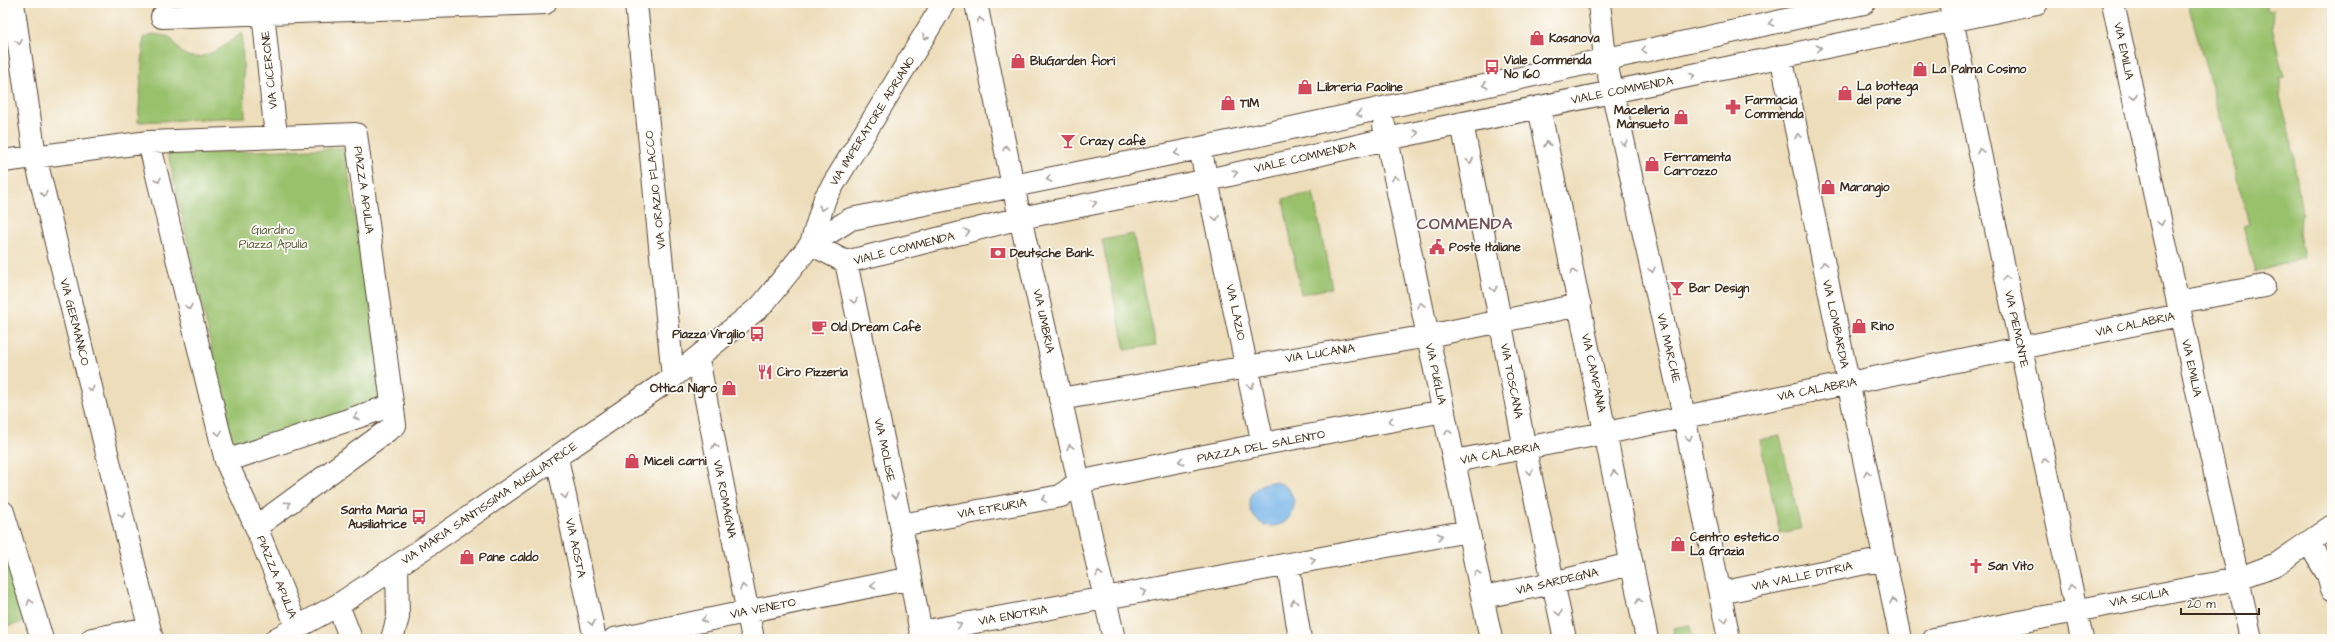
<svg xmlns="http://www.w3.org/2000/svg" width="2335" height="642" font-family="'Architects Daughter',sans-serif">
  <rect width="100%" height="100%" fill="#fdfcf7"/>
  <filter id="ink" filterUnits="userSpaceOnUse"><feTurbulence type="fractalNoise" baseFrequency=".025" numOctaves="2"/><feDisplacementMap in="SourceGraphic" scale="8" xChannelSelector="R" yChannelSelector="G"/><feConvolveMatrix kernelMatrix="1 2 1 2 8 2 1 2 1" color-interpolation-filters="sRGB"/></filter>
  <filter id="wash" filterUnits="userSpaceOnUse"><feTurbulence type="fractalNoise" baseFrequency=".012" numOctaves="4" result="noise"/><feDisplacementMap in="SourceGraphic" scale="16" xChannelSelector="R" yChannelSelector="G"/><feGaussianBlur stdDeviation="0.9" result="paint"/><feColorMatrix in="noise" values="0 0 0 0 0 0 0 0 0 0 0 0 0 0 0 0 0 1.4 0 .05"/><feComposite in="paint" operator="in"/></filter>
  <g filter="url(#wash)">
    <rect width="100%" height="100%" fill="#edddba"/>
    <path fill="#99c16c" stroke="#6a7645" d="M2188,3H2265L2267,11L2273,10L2272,27L2284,78L2280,79V96L2292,145L2302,215L2300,216L2299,233L2304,257L2255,273L2243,225L2249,223Z
      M242,33L245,117L138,122L144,37L153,34L170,37C174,42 177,48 181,52C199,68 228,43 242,33Z
      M344,148L386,400L234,447L168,154Z
      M1313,193L1332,288L1301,294L1283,199Z
      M1133,234L1156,345L1125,350L1102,240Z
      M1780,436L1801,529L1780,533L1760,440Z
      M3,538L25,622L3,627Z
      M1690,625L1693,639H1675L1673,628Z"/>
    <path fill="#75b3e8" stroke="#586e83" d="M1250 504a22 22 0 1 1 44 0a22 22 0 1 1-44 0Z"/>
  </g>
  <g filter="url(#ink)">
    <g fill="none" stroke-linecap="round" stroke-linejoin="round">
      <defs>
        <path id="minor" d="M13,3L35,156L152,639
          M262,3L276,137
          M636,3L673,377
          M976,3L1013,186L1114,639
          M1599,3L1605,58L1684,416L1729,639
          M1951,3L1952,20L2082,639
          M2113,3L2251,639
          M162,17L545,3
          M1781,56L1901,639
          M1539,107L1647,639
          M1462,123L1525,449L1565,639
          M1384,125L1491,639
          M149,142L226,461L256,527L297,627
          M1200,148L1263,444
          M3,161L149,142L356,134L395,425L256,527
          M811,244L846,262L1021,218L1208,180L1387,139L2037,3
          M811,244L825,198L944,3
          M846,262L901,525L922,639
          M2179,302L2264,286
          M698,359L753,639
          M1060,399L1428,336L1580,305
          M557,458L595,639
          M226,461L393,405
          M1454,461L1606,433L2180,315
          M3,512L42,639
          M901,525L1061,496L1078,482L1263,444L1444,411
          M2309,543L2328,575L2332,589
          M1288,565L1300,639
          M1720,593L1885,559
          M1483,597L1553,583L1631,564
          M338,605L351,639
          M921,632L1468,531
          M92,639L149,628
          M276,639L338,605L424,548L673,377L762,305L811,244L851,219L1200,148L1864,3
          M392,639L398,617L397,566
          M614,639L911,578
          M1934,639L2237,579L2277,564L2332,526"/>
      </defs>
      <use href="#minor" stroke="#564535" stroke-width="24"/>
      <use href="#minor" stroke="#fff" stroke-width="22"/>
    </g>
    <defs><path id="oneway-chevron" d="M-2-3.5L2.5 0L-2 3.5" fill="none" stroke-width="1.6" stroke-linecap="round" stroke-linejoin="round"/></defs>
    <g stroke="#a79f9a">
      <use href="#oneway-chevron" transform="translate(980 20) rotate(-101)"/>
      <use href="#oneway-chevron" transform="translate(1771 23) rotate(168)"/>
      <use href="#oneway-chevron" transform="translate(925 37) rotate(122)"/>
      <use href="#oneway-chevron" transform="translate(19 42) rotate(82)"/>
      <use href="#oneway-chevron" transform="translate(1819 48) rotate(-12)"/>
      <use href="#oneway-chevron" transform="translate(1644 50) rotate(168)"/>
      <use href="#oneway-chevron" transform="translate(1692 76) rotate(-12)"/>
      <use href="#oneway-chevron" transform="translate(1485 85) rotate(167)"/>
      <use href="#oneway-chevron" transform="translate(2134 96) rotate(78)"/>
      <use href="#oneway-chevron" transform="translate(1359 114) rotate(168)"/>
      <use href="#oneway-chevron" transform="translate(1416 133) rotate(-12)"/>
      <use href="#oneway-chevron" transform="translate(1798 136) rotate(-102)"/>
      <use href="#oneway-chevron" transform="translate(1624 143) rotate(77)"/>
      <use href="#oneway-chevron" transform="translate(1547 144) rotate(-102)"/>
      <use href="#oneway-chevron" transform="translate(1006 148) rotate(-101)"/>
      <use href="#oneway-chevron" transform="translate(1980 151) rotate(-102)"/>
      <use href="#oneway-chevron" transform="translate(1177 153) rotate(169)"/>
      <use href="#oneway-chevron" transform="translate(1470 161) rotate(79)"/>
      <use href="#oneway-chevron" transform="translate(1235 173) rotate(-13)"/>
      <use href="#oneway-chevron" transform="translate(1395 178) rotate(-102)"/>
      <use href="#oneway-chevron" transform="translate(1049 179) rotate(169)"/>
      <use href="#oneway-chevron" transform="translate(158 180) rotate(77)"/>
      <use href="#oneway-chevron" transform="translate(44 194) rotate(76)"/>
      <use href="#oneway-chevron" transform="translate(1094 203) rotate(-12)"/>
      <use href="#oneway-chevron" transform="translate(822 208) rotate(107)"/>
      <use href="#oneway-chevron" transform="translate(1216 218) rotate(78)"/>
      <use href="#oneway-chevron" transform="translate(2161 223) rotate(78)"/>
      <use href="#oneway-chevron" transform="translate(967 232) rotate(-14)"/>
      <use href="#oneway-chevron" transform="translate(1824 264) rotate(-102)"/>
      <use href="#oneway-chevron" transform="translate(1652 270) rotate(77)"/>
      <use href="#oneway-chevron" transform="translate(1573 272) rotate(-102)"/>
      <use href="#oneway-chevron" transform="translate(2006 278) rotate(-102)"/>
      <use href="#oneway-chevron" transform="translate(1494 289) rotate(79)"/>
      <use href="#oneway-chevron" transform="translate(854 301) rotate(78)"/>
      <use href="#oneway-chevron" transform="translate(1421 305) rotate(-102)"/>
      <use href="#oneway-chevron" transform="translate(189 307) rotate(77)"/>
      <use href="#oneway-chevron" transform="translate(1251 386) rotate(78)"/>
      <use href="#oneway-chevron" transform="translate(91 389) rotate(76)"/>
      <use href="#oneway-chevron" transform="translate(356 417) rotate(161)"/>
      <use href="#oneway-chevron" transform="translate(1391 421) rotate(170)"/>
      <use href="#oneway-chevron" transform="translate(1448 432) rotate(-102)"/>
      <use href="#oneway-chevron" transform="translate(219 433) rotate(77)"/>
      <use href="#oneway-chevron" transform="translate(1689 438) rotate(79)"/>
      <use href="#oneway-chevron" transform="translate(715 446) rotate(-101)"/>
      <use href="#oneway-chevron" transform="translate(1070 447) rotate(-102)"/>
      <use href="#oneway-chevron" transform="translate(2045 460) rotate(-102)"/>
      <use href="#oneway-chevron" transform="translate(1181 461) rotate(168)"/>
      <use href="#oneway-chevron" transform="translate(1530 472) rotate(78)"/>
      <use href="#oneway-chevron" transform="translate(1614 473) rotate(-101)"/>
      <use href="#oneway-chevron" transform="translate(1867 473) rotate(-102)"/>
      <use href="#oneway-chevron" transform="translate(565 496) rotate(78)"/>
      <use href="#oneway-chevron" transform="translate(895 496) rotate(78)"/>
      <use href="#oneway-chevron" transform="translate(1044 499) rotate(170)"/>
      <use href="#oneway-chevron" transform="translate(288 504) rotate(-36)"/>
      <use href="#oneway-chevron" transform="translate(122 515) rotate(76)"/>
      <use href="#oneway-chevron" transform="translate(1440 536) rotate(-11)"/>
      <use href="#oneway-chevron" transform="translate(1313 560) rotate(-11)"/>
      <use href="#oneway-chevron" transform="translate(1477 573) rotate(-102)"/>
      <use href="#oneway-chevron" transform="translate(1099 574) rotate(-103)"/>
      <use href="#oneway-chevron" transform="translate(873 586) rotate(169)"/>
      <use href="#oneway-chevron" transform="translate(743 587) rotate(-101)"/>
      <use href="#oneway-chevron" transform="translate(2071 587) rotate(-102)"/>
      <use href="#oneway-chevron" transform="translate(1144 592) rotate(-11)"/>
      <use href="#oneway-chevron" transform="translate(1639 601) rotate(-102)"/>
      <use href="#oneway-chevron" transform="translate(1893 601) rotate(-102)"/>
      <use href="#oneway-chevron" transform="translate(30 602) rotate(-107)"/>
      <use href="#oneway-chevron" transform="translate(1294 602) rotate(-99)"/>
      <use href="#oneway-chevron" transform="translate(1559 613) rotate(78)"/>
      <use href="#oneway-chevron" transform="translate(704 620) rotate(168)"/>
      <use href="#oneway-chevron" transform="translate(1725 620) rotate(79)"/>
      <use href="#oneway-chevron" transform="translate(592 623) rotate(78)"/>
      <use href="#oneway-chevron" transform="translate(959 625) rotate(-10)"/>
    </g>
  </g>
  <defs>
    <symbol id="shop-bare" viewBox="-9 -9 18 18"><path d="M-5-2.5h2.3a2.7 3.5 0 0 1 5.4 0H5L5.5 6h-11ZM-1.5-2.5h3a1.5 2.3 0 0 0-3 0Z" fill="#d1495b" stroke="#fdfcf7" stroke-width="2.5" paint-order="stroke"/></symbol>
    <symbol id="bus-bare" viewBox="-9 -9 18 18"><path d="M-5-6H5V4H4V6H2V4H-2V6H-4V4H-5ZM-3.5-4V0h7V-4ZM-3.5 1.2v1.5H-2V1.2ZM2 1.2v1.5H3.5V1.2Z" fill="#d1495b" stroke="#fdfcf7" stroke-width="2.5" paint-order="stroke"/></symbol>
    <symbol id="pharmacy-bare" viewBox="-9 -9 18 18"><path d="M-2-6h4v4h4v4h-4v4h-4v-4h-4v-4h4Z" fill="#d1495b" stroke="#fdfcf7" stroke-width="2.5" paint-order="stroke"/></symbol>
    <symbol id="bar-bare" viewBox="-9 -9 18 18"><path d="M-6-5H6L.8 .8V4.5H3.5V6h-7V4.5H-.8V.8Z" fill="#d1495b" stroke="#fdfcf7" stroke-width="2.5" paint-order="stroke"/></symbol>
    <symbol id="civic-bare" viewBox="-9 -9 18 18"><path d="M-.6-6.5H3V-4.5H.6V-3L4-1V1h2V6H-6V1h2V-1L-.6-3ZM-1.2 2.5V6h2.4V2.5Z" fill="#d1495b" stroke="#fdfcf7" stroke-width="2.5" paint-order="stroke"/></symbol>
    <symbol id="bank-bare" viewBox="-9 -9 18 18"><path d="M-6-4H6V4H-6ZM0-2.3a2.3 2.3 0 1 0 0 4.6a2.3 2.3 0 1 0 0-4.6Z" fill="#d1495b" stroke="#fdfcf7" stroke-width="2.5" paint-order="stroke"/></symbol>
    <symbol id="cafe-bare" viewBox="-9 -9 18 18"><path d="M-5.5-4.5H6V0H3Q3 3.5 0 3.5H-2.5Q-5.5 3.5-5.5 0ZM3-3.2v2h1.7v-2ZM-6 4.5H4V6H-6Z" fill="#d1495b" stroke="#fdfcf7" stroke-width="2.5" paint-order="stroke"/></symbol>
    <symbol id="restaurant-bare" viewBox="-9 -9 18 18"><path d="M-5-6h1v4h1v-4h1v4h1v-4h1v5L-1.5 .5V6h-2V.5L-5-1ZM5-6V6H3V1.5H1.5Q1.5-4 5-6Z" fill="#d1495b" stroke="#fdfcf7" stroke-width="2.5" paint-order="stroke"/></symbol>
    <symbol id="church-bare" viewBox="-9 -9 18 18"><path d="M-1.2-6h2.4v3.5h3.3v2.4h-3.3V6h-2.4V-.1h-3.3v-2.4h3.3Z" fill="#d1495b" stroke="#fdfcf7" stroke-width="2.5" paint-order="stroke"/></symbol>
  </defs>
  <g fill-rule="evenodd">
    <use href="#shop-bare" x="1526" y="27" width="22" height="22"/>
    <use href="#shop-bare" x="1007" y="50" width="22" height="22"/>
    <use href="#bus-bare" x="1481" y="56" width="22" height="22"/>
    <use href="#shop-bare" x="1909" y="58" width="22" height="22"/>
    <use href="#shop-bare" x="1294" y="76" width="22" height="22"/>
    <use href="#shop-bare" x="1834" y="82" width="22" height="22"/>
    <use href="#shop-bare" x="1217" y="92" width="22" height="22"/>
    <use href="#pharmacy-bare" x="1722" y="96" width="22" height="22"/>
    <use href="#shop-bare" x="1670" y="106" width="22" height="22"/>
    <use href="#bar-bare" x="1057" y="130" width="22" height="22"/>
    <use href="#shop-bare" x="1641" y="153" width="22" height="22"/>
    <use href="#shop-bare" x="1817" y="176" width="22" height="22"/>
    <use href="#civic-bare" x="1426" y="236" width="22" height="22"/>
    <use href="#bank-bare" x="987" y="242" width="22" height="22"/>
    <use href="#bar-bare" x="1666" y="277" width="22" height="22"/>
    <use href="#shop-bare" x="1848" y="315" width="22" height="22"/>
    <use href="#cafe-bare" x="808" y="316" width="22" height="22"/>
    <use href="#bus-bare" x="746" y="323" width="22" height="22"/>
    <use href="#restaurant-bare" x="754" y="361" width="22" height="22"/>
    <use href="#shop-bare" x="718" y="377" width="22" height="22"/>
    <use href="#shop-bare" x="621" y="450" width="22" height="22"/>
    <use href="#bus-bare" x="408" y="506" width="22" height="22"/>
    <use href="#shop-bare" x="1667" y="533" width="22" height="22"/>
    <use href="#shop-bare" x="456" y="546" width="22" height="22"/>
    <use href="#church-bare" x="1965" y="555" width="22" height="22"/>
  </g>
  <g text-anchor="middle" stroke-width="3.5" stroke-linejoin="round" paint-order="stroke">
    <g font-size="12" font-weight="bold" fill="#3b2a1e" stroke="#fdfcf7" text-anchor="start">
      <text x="1549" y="42">Kasanova</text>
      <text x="1504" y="64">Viale Commenda<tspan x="1504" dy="14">No 160</tspan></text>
      <text x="1030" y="65">BluGarden fiori</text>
      <text x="1932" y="73">La Palma Cosimo</text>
      <text x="1857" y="90">La bottega<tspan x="1857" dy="14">del pane</tspan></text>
      <text x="1317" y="91">Libreria Paoline</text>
      <text x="1745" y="104">Farmacia<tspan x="1745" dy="14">Commenda</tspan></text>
      <text x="1240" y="107">TIM</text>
      <text x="1669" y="114" text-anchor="end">Macelleria<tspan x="1669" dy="14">Mansueto</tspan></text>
      <text x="1080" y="145">Crazy cafè</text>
      <text x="1664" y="161">Ferramenta<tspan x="1664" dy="14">Carrozzo</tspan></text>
      <text x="1840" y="191">Marangio</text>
      <text x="1449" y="251">Poste Italiane</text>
      <text x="1010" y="257">Deutsche Bank</text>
      <text x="1689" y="292">Bar Design</text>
      <text x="1871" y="330">Rino</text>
      <text x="831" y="331">Old Dream Cafè</text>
      <text x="745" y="338" text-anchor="end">Piazza Virgilio</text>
      <text x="777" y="376">Ciro Pizzeria</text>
      <text x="717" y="392" text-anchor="end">Ottica Nigro</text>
      <text x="644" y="465">Miceli carni</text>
      <text x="407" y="514" text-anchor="end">Santa Maria<tspan x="407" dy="14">Ausiliatrice</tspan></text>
      <text x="1690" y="541">Centro estetico<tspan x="1690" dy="14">La Grazia</tspan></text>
      <text x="479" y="561">Pane caldo</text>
      <text x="1988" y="570">San Vito</text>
    </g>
    <g font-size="12" fill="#3b2a1e" stroke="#fdfcf7">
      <text transform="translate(2124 51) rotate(78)" y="4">VIA EMILIA</text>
      <text transform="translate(269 70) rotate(-96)" y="4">VIA CICERONE</text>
      <text transform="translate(1622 90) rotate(-11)" y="4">VIALE COMMENDA</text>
      <text transform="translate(872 121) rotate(-58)" y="4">VIA IMPERATORE ADRIANO</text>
      <text transform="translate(1305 157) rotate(-13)" y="4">VIALE COMMENDA</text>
      <text transform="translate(364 190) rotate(82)" y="4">PIAZZA APULIA</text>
      <text transform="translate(655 190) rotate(-96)" y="4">VIA ORAZIO FLACCO</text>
      <text transform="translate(904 248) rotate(-14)" y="4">VIALE COMMENDA</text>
      <text transform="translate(1236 312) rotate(78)" y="4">VIA LAZIO</text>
      <text transform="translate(1044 321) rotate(78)" y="4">VIA UMBRIA</text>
      <text transform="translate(75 322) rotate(76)" y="4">VIA GERMANICO</text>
      <text transform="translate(1836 324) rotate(78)" y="4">VIA LOMBARDIA</text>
      <text transform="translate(2135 324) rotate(-12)" y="4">VIA CALABRIA</text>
      <text transform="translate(2017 329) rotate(78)" y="4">VIA PIEMONTE</text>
      <text transform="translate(1669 348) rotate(77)" y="4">VIA MARCHE</text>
      <text transform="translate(1320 353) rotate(-9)" y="4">VIA LUCANIA</text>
      <text transform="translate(2192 368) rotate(78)" y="4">VIA EMILIA</text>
      <text transform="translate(1594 373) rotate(78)" y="4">VIA CAMPANIA</text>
      <text transform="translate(1436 374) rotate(78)" y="4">VIA PUGLIA</text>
      <text transform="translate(1512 381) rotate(79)" y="4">VIA TOSCANA</text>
      <text transform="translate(1817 389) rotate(-11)" y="4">VIA CALABRIA</text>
      <text transform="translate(1261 446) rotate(-11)" y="4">PIAZZA DEL SALENTO</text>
      <text transform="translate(885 450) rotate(78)" y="4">VIA MOLISE</text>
      <text transform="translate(1500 453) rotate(-10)" y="4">VIA CALABRIA</text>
      <text transform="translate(725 499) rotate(79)" y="4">VIA ROMAGNA</text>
      <text transform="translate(489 503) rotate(-34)" y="4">VIA MARIA SANTISSIMA AUSILIATRICE</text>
      <text transform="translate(992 508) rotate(-10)" y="4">VIA ETRURIA</text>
      <text transform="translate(576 548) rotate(78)" y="4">VIA AOSTA</text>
      <text transform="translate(1802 576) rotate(-12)" y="4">VIA VALLE D'ITRIA</text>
      <text transform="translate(277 577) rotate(68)" y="4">PIAZZA APULIA</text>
      <text transform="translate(1557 581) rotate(-13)" y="4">VIA SARDEGNA</text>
      <text transform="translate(2139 597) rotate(-11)" y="4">VIA SICILIA</text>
      <text transform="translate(763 608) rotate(-11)" y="4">VIA VENETO</text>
      <text transform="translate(1013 615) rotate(-10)" y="4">VIA ENOTRIA</text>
    </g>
    <g font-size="12" fill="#575735" stroke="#fdfcf7">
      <text x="273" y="234">Giardino<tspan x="273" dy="14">Piazza Apulia</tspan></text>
    </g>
    <g font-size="16" font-weight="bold" letter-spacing="1" fill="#75535b" stroke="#fdfcf7">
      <text x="1465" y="229">COMMENDA</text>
    </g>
  </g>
  <rect width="2335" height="642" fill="none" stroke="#fdfcf7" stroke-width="16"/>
  <path d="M2181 608v6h78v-6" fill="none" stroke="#3b2a1e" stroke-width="2"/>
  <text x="2187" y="608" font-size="12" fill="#3b2a1e" stroke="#fdfcf7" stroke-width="3" paint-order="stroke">20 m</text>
</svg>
